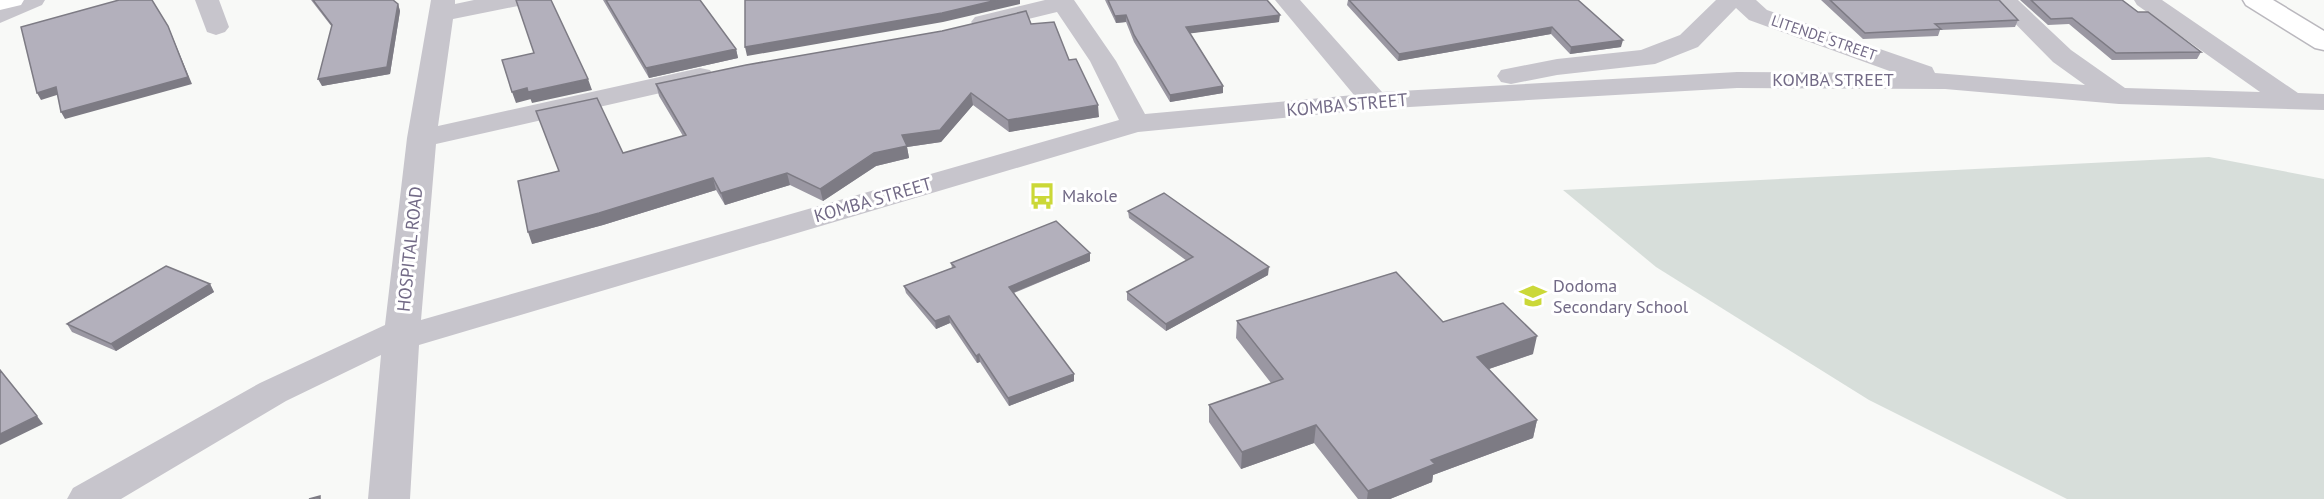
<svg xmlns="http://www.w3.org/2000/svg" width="2324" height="499" font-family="'PT Sans',sans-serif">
  <rect width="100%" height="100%" fill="#f8f9f7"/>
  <path fill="#d7deda" d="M2209,157L2324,179V499H2067L1869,400L1656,267L1563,190Z"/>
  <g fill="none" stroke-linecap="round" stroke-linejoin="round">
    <defs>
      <path id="major" d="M0,0H24L21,5L0,10Z"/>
      <path id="highway" d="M2243,0H2273L2324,31V50L2315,48L2246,5Z"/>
    </defs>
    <use href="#major" stroke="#bbb8c0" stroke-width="3"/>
    <use href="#highway" stroke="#bab8be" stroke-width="3"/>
    <path fill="#c7c5cc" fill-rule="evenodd" d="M13,0H45L42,5L0,23V6Z
      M195,0H219L229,27L225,32L216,35L207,32Z
      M431,0H455V4L474,0H526L523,5L453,19L438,126L700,68L710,70L714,76L710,82L700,84L436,144L421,320L1119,120L1090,61L1057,12L984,30L975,27L971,22L975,17L1045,0H1074L1116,61L1145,114L1354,95L1275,0H1300L1382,92L1737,72L1895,73L1749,20L1736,8L1698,47L1655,64L1557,75L1511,84L1501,82L1497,76L1501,70L1557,59L1641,50L1680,35L1716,0H1756L1767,10L1932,67L1935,73L2085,85L2053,62L1992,0H2018L2071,50L2125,88L2260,92L2137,5L2134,0H2162L2298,93L2324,94V110L2119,104L1945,89L1737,88L1375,109L1138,132L419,345L410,499H368L381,355L286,401L121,499H67L73,488L260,383L385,325L407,138Z"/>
    <use href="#major" fill="#fff" fill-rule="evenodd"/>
    <use href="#highway" fill="#fff" fill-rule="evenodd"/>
  </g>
  <path fill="#9a97a2" d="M311,0H393L398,4L400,11L390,74L322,86L332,27Z
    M603,0H700L736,49L738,58L649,78Z
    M1105,0H1267L1279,22L1190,33L1223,86V93L1170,102L1134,42L1126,22L1116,23Z
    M1348,0H1578L1621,47L1570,54L1551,34L1398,61L1347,5Z
    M1821,0H1999L2018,20L2015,27L1940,30L1938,36L1863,39Z
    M2020,0H2122L2138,12L2201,52L2197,59L2112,60L2069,24L2048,25Z
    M1031,24L1069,60L1099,117L1009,132L973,105L941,142L907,147L909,158L876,166L823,201L790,185L725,205L716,190L603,225L532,244L559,172L683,136L659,96L656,84Z
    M1128,211L1268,275L1166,331L1127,300V292L1187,261L1129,218Z
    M1090,253V261L1014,293L1074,381L1009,406L980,362L977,363L950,323L936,329L906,293L904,286L952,268L951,263Z
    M210,284L214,292L116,351L72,332L67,324Z
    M1237,321L1443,322L1533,354L1489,369L1537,420L1533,438L1433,475L1432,482L1390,499H1358L1314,443L1241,469L1209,422V405L1271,383L1236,338Z"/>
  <path fill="#7d7b84" d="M997,0H1020V4L943,22L747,56L745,47Z
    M398,4L400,11L390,74L322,86L318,79Z
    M1126,15V22L1116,23L1115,16Z
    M1280,15L1279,22L1186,34V27Z
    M168,26L192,84L65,119L61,112Z
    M1552,27L1551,34L1398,61L1399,54Z
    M1623,40L1621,47L1570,54L1571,47Z
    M736,49L738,58L649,78L646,68Z
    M588,79L592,90L532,103L528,92Z
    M1223,86V93L1170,102V95Z
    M56,87L60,94L41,100L37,93Z
    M527,88L531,99L516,103L512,92Z
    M971,93L973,105L941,142L907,147L909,158L876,166L823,201L820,189L902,135Z
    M1098,105L1099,117L1009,132L1008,120Z
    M787,173L790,185L725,205L721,193Z
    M713,178L716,190L603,225L532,244L528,232Z
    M1090,253V261L1010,294L1009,287Z
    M1269,267L1268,275L1166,331V324Z
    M210,284L214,292L116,351L111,344Z
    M949,316L950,323L936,329L935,321Z
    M1537,336L1533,354L1474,374L1477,357Z
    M979,354L980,362L977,363L976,356Z
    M1074,374V381L1009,406L1008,398Z
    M37,416L43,424L0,445V434Z
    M1537,420L1533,438L1433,475L1432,482L1390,499H1367L1368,491L1431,460Z
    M1316,425L1314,443L1241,469L1242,452Z"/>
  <path fill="#b3b0bc" stroke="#7d7b84" stroke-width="1.5" d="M119,0H152L168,26L188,77L61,112L56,87L37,93L21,27Z
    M313,0H393L398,4L387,67L318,79L332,25Z
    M516,0H551L588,79L528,92L527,88L512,92L502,60L534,53Z
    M606,0H700L736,49L646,68Z
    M745,0H997L942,13L745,47Z
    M1108,0H1267L1280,15L1186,27L1223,86L1170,95L1134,35L1126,15L1115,16Z
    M1349,0H1578L1623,40L1571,47L1552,27L1399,54Z
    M1830,0H1999L2018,20L1935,24L1941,29L1865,33Z
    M2031,0H2122L2138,12H2148L2201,52L2116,53L2072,18L2051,19Z
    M1026,11L1031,24L1054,22L1069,60L1076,59L1098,105L1008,120L971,93L940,130L902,135L907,146L874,153L820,189L787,173L721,193L713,178L599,213L528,232L518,181L559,171L536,111L597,98L623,153L686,135L656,84L746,65L942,31Z
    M1164,193L1269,267L1166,324L1127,292L1193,257L1128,211Z
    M1056,221L1090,253L1009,287L1074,374L1008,398L979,354L976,356L949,316L935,321L904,286L955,267L951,263Z
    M166,266L210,284L111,344L67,324Z
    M1396,272L1443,322L1503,303L1537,336L1477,357L1537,420L1431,460L1435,464L1368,491L1316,425L1242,452L1209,405L1283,379L1237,321Z
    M0,370L37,416L0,434Z
    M320,496V499H309Z"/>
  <defs>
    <symbol id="bus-bare" viewBox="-9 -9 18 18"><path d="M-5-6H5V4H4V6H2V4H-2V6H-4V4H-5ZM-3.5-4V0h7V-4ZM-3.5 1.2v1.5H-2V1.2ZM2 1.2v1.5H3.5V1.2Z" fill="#cbd838" stroke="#fff" stroke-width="2.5" paint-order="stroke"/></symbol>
    <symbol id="school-bare" viewBox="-9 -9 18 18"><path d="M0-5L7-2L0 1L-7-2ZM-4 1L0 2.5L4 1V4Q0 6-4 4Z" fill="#cbd838" stroke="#fff" stroke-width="2.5" paint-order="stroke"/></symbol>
  </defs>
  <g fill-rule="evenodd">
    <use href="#bus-bare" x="1023" y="177" width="38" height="38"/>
    <use href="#school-bare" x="1514" y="277" width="38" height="38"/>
  </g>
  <g text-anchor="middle" stroke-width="6" stroke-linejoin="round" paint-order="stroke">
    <g font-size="15" fill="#726a86" stroke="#fff">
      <text transform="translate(1824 38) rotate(19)" y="5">LITENDE STREET</text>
    </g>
    <g font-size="18" fill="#726a86" stroke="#fff">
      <text x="1833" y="86">KOMBA STREET</text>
      <text transform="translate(1347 105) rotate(-5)" y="6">KOMBA STREET</text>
      <text transform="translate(873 200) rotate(-16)" y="6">KOMBA STREET</text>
      <text transform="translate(410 249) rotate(-84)" y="6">HOSPITAL ROAD</text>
    </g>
    <g font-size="18" fill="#726a86" stroke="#fff" text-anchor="start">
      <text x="1062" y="202">Makole</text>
      <text x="1553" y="292">Dodoma<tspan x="1553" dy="21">Secondary School</tspan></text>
    </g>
  </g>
</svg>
